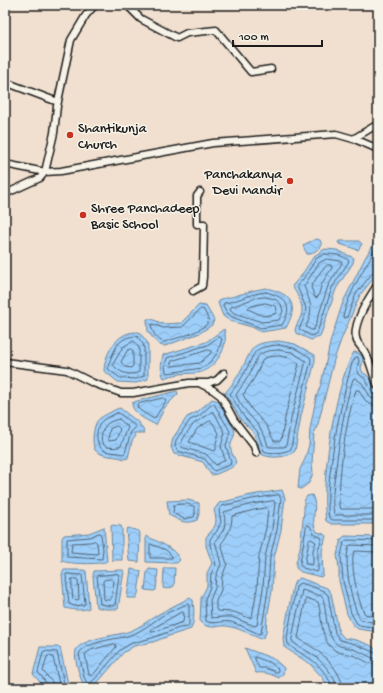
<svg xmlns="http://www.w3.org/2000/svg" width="383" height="693" font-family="'Gochi Hand',sans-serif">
  <defs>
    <pattern id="water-waves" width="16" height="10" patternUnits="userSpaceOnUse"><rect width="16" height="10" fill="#9dcef9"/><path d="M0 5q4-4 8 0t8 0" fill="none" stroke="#87b0d5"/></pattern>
  </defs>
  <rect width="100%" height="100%" fill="#f1e0cf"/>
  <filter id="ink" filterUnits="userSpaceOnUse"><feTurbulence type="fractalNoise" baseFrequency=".025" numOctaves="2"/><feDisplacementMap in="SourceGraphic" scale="8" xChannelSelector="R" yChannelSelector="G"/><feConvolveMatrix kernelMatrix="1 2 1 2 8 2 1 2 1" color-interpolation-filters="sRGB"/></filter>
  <g filter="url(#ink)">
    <path fill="url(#water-waves)" stroke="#6987a1" d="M378,236V271L373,279L360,295L341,340L334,360L318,424L314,434L312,463L313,473L309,483L301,489L298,488L300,469L305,459L309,445L310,429L316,398L321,384L331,339L343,302L365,258Z
      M316,239L320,240L322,245L321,247L311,254H307L303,246L305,244Z
      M339,241H359L362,244L358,250L340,244L338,243Z
      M325,249L337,250L354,258L353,263L336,289L320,337L311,340L296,333L295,330C296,325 299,321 301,316C305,306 297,294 292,286L301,276L314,256Z
      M266,288C279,291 295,296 292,313C291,318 288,324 286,328L261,332L252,327L230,321L223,316L218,303L221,299C236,297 250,290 266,288Z
      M199,305L206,306L214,320L212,325L200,333L165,346L159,345L148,332L147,319H152L163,324L181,323Z
      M224,329C229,345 219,363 204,371C199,374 186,373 180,374C174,375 169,376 164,378C160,370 161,364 163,355L206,342Z
      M139,332L147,342L148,347V379L136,383L118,382L104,371C104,357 114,337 129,333C132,332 136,332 139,332Z
      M279,341L295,344L315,355V361L301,416L295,451C287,458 270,459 261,454L258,444L254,433L241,420L225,393C231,386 237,378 241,370C254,347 249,343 279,341Z
      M354,352C364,353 364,360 361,368L363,373C371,375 375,388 378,395V524H332L326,521C320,485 335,383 354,352Z
      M177,391L178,394L165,407L156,425C148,421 132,414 132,403L137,401Z
      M212,399L218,401L234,429C236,435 232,439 231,444C228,457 246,463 226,470C220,472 217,475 211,475L203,462L174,454L171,447L173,438L187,417L197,412Z
      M120,408L139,423L145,433H134L136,436L132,441L128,458L124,459C116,455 102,458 95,450C93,447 93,441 93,437C95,420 97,419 111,412C114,410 116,409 120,408Z
      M282,490L285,498L281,530L274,558L272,591L267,618L266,633L264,637L261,639C251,635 241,629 231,627C218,623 212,632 200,622L201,598L207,586V573L212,563L206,546V537C216,526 218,524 214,510L219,503L251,495Z
      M312,495C319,508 309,519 317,532L322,533L326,536L322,551L323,575L321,577L301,572L296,568V563L300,548L304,511V501L307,496Z
      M188,500L199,503V514L197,520C186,525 180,521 169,515L167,501Z
      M111,525L121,526L122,529V560H112Z
      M104,527L107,561C101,565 69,564 62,561V538L64,535L89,533Z
      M128,528L139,531L140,534L139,562L129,561L126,530Z
      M146,536C158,542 174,547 180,560L177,563H173L146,562Z
      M345,536L378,537V632L358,629L353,625L347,614L339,581V568L337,555L341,539Z
      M164,568H175L174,586L168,589L163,588Z
      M131,569L141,571L138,594L136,598H127Z
      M149,569L158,570L156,590L154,591L145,590L147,572Z
      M64,570H83L86,571L89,608C82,611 73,610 65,608L62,574Z
      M123,570L124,571L118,609H106L96,607L93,576L94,571Z
      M300,578L327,588L331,593L339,632L344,638L356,640L370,645L378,651V688H329L322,677L310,664L284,647L283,638L293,586L295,581Z
      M189,598L193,600C194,610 195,620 191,629L169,636L153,642L134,646L123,653L99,681L90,688H85C81,681 73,657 76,650C83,638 115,636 127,632C137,629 148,621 157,615C167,609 178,604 189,598Z
      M40,647H60L69,688H45L33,674Z
      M245,648L274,659L284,668L283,674L279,678C271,674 265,672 256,673Z"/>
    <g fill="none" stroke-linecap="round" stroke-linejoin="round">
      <path stroke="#506374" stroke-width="1" d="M378,244C365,268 350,290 343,316L344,318L347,317L356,294L373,272L378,270
        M325,254C333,254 344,255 349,261L332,288L317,333L311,336L299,329L305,316L306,308L297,286L304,278L316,259Z
        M327,259L341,261L342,263L328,286L315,327L313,330H311L306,327C314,307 311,305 304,286L319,263Z
        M328,265H331L332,268L322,283L318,297L315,298L311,287L321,271Z
        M266,292C286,297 294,306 282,325L261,328L232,317L227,313L223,305L224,303C239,301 251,293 266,292Z
        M265,297L275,299L281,304L283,311L279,320L262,322L234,313L230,309L231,307L255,298Z
        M265,303L273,305L276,307L277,310L275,314L263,316L248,309L249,307Z
        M201,309L204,310L209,321C203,332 177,338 164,342C158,341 152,332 151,325L153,324L163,328L182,327Z
        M137,336L143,344L144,348V376L136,379L120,378L108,369C108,363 115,348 119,343C124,338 131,336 137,336Z
        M219,337L222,339L218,352L211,361L202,368L168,373L166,372L165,366L167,358L207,345Z
        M134,341L139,348V372C130,377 117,372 113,364L123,347Z
        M279,345L294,348L310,357L311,361L297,415L291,449C285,453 270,454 264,451L257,431L244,417L230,394C235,387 241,380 245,372C256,351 252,347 279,345Z
        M131,349L133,351V366L131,368L125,367L121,362L127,351Z
        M209,350L211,351V353L200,363L172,366L170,365L172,361Z
        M279,350L292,352L306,361L292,414L286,446L283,447H270L268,446C263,423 244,415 236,395C240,388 246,381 250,373C259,355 256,351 279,350Z
        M279,356L290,358L299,364L286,413L281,440L280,441H274L266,425L252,410L243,395L255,377L263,359L268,357Z
        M378,395L373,394L366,380L359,374L357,368L359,361L358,357H356L352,363C343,397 335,431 331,466C329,483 326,500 329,518L333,520H378
        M164,398L166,401L154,419L141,411L137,407L138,404Z
        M378,400L371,398L362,383L355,378L353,379C344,407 340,437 336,467C334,483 331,498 334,514L335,515H378
        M214,404L230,431L226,446L231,462L230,465L214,471L205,459L178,451L175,446L176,440L190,420L199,416L210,406Z
        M378,406C367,406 364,399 359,390H356C345,423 339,472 339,507L341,509H378
        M211,412H214L225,433L221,446L225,460L216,465L206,454L184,448L180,446C181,441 191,426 195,423C201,419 205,418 211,412Z
        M117,413H119L136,427L131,432L125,453L123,454C117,452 111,453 105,451C94,446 95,427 103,420C107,417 113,416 117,413Z
        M119,419L128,427L121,446C117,448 107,449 103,444C99,439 103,427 107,424C111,421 115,420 119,419Z
        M210,421L212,422L219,433L216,443V450L214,451L189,442L197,429Z
        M117,426L120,429L116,440L109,441L108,439L110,429Z
        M279,495L281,499L277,530L270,557L268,590L261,633L259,634C250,630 241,625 231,622C222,620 214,625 206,621L205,599L210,587L211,574L216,564L210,545V539L217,531L221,522L219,510L222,506L252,499Z
        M274,501L275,503L272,529L265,557L263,589L257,625L255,626L232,617H223L211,618L210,600L215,588L216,576L221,564L215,541C225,529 226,528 224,512L252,504Z
        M188,504L195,507V514L194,517L184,519L173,513L174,505Z
        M267,508L268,510L266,528L259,556L257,589L252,617L249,618L234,612L217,611L216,609V601L221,590L222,577L227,564L221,544C228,535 232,527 232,516L254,510Z
        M307,525L310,526L314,534L322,538L318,551V570L317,572L303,568L300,565Z
        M99,533L101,535L103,549L102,559L67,557V539L90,537Z
        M311,539L316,542L313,550V564L311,565L306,564L305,562L309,541Z
        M95,541L97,543L98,552L97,554L71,552L72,543L90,542Z
        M378,541L347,540L344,542L341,556L343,581L351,613L356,622L359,625L378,628
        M151,544L166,550L172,556V558H150V545Z
        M378,546L350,545C342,557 352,609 361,620L378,623
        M378,552L355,551C348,559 359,606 365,614L378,617
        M67,574L82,575L85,603L84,605L74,606L69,604L66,576Z
        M118,574L119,576L115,605L113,606L100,604L97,576Z
        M72,579H76L78,580L79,599L78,600L73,599Z
        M112,579L114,581L111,599L109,600H105L104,599L103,581L104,580Z
        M187,604L189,605V624L188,627L179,628L152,638L132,643L120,650L96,678L89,684L87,683L84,677L79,654C83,643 114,639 124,637C140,634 153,621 167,613C174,610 180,607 187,604Z
        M182,612L184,613L183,622L153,632H151L152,629Z
        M114,644L116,645V647L93,675H89L85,654L91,650Z
        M255,657L271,663L278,669V671L276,672L265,668H259L255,659Z
        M48,688L47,684L38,672L43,652L44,651L57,652L65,688
        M53,688L52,682L43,671L47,657L48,656L53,657L60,688
        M332,688C331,679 319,665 312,660C304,654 295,651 288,644L287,638L296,587L298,584L301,583L324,591L328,595L335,633L340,640L355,644L378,654
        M337,688C336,677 324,664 316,657C309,651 299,648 292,641V638L302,590L321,596L323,598C327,611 325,640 340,646C346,648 353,648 358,651C365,653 371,659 378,659
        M343,688C342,675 329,660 319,652C313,647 305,643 298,638L306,598L318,602C323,618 319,641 336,651C342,654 349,653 355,656C363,659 369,665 378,665"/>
      <defs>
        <path id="minor" d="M127,5L141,19L177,38L187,33L216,30L251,72L271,69
          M5,82L58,102
          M353,139L378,124
          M5,164L45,172L54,133L57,106L71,40L86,15L95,5
          M5,194L40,178L45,172L61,171L213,143L336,134L357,140L378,149
          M378,284C370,296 350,326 357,341C359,346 364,349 366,354C371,364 373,376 378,386
          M193,291L202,286L203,277L204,224H197V196L200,192
          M5,362L67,370L93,383L121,393H133L189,383H208L217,380L224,373
          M201,384L213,390L221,396L234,420L254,446L256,453"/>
      </defs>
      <use href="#minor" stroke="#1c1c1c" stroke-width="9"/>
      <use href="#minor" stroke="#f7f3e8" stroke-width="6"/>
    </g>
  </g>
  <g fill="#c8321e" stroke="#f7f3e8" stroke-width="1.5">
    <circle cx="70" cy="135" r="4"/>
    <circle cx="290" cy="181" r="4"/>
    <circle cx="83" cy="215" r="4"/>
  </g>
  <g text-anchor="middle" stroke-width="3" stroke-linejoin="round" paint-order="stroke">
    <g font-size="14" fill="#1c1c1c" stroke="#f7f3e8" text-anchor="start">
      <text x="78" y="132">Shantikunja<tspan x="78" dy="16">Church</tspan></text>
      <text x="282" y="178" text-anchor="end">Panchakanya<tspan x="282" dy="16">Devi Mandir</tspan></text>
      <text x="91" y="212">Shree Panchadeep<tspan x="91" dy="16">Basic School</tspan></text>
    </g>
  </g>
  <rect width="383" height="693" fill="none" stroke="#f7f3e8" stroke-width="20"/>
  <rect x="10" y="10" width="363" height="673" fill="none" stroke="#1c1c1c" stroke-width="1.5" filter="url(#ink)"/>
  <path d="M233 40v6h89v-6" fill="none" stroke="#1c1c1c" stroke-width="2"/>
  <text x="239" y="40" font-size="12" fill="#1c1c1c" stroke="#f7f3e8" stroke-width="3" paint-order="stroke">100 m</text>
</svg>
